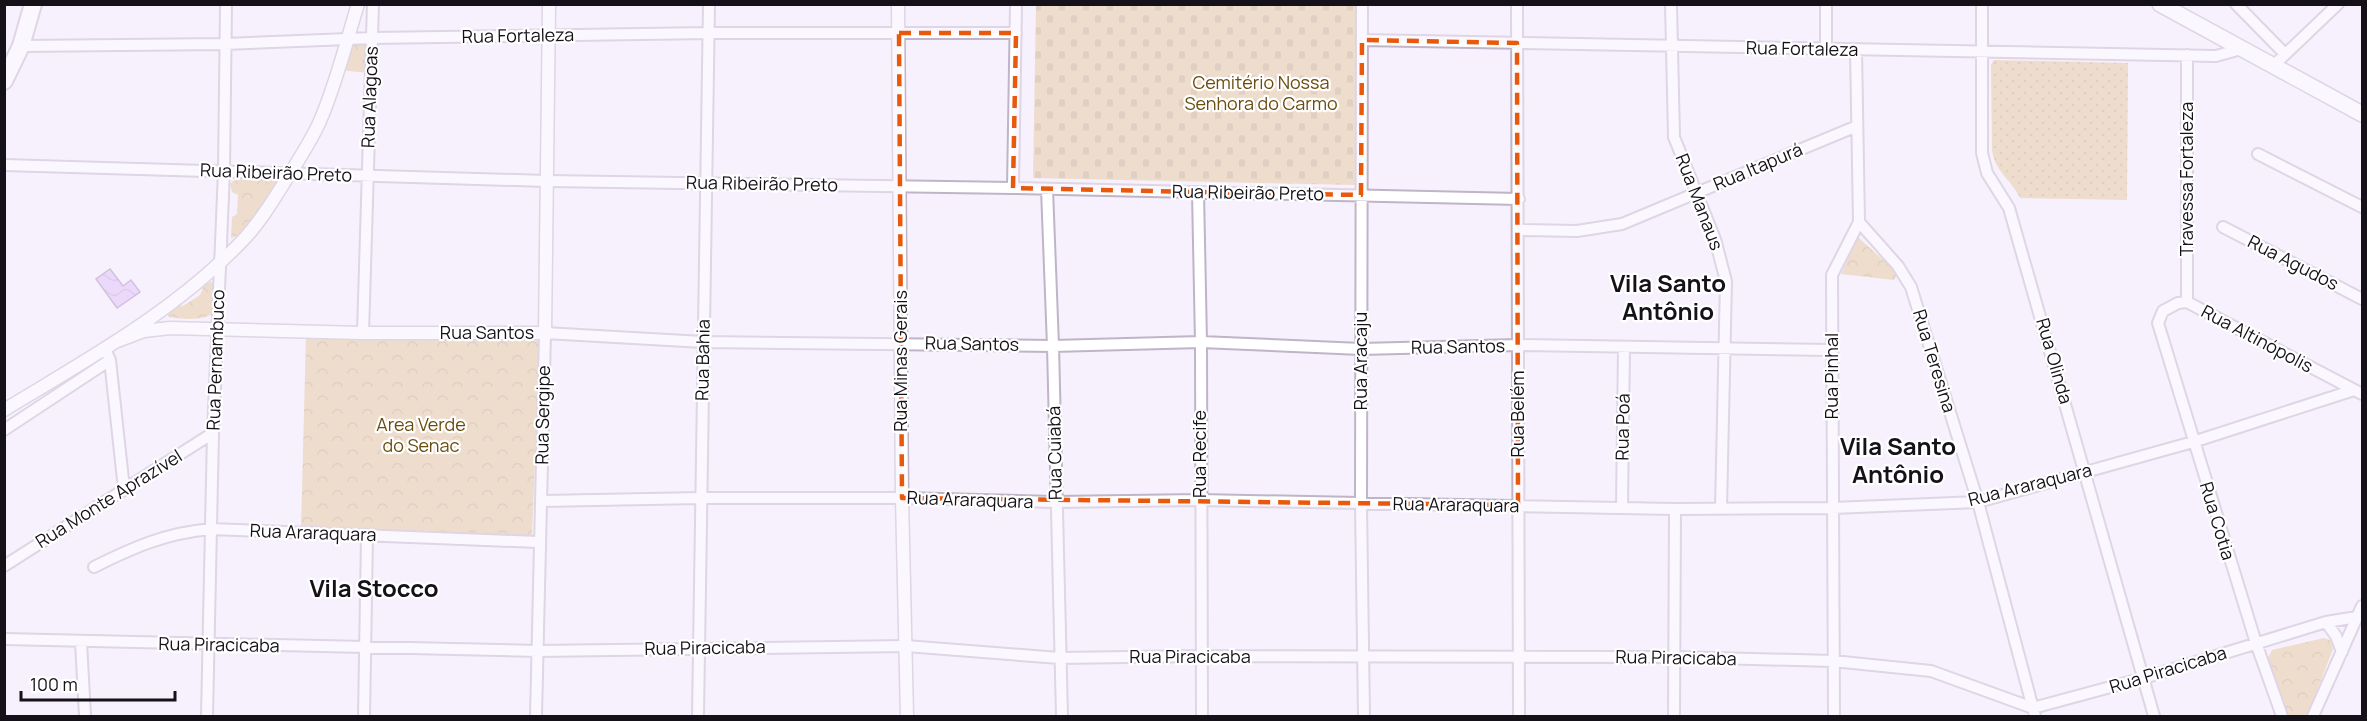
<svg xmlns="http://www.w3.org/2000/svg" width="2367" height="721" font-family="Manrope,sans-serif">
  <defs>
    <pattern id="grass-dots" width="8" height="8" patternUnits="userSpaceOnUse" patternTransform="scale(1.5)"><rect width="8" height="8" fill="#e3c592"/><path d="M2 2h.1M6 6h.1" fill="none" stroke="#c2a87d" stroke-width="1.8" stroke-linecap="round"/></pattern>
    <pattern id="forest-crowns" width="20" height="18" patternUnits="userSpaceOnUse" patternTransform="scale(1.5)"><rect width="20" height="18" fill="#e3c592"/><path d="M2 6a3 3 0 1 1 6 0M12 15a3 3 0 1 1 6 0" fill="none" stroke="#c2a87d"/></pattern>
    <pattern id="cemetery-stones" width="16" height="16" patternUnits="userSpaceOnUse" patternTransform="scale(1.5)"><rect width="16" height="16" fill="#e3c592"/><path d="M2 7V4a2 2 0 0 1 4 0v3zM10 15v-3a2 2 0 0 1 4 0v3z" fill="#c2a87d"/></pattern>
    <pattern id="water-waves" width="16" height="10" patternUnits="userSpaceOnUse" patternTransform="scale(1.5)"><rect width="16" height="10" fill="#dcbbf6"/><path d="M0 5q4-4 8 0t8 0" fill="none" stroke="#bca0d2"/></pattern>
  </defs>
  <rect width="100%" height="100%" fill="#f7f1fd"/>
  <path fill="url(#grass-dots)" d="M1994,60L2128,63L2127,200L2020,198C2011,179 1996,173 1992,151L1991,65Z"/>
  <path fill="url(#forest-crowns)" d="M347,45H370L369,73L340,70Z
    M250,177L273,179L276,180L277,186C268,199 246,237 231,238L232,217L237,214L238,195L232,192L230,184L233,181Z
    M1858,237L1894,270L1897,275L1894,280L1841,274Z
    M210,282L216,283L215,311C206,322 182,319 169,317L167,313L178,305L183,306L200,295L204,285Z
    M306,335L540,341L532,535L301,529Z
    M2324,638L2330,640L2333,649L2307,716H2286L2266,662L2272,650Z"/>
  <path fill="url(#cemetery-stones)" d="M1036,5H1355L1356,185L1033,178Z"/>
  <path fill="url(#water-waves)" stroke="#a088b3" stroke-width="1.5" d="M110,269L123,286L131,280L140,292L117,308L96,279Z"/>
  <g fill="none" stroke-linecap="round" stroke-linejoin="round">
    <defs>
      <path id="minor" d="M1362,4L1361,504L1364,716
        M1517,4L1519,716
        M1671,4L1674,137L1715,239L1726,281L1721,508
        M1826,4V49
        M1982,4V153L1987,173L2009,208L2154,716
        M2236,4L2285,54
        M1362,40L2216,56L2241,49
        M21,46L225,44L373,38L709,33H1016
        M1856,50L1859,222L1898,266L1911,287L1978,502L2035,716
        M2273,66L2338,4
        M2258,154L2362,207
        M4,165L547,181L1013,188L1519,199
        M1013,188L1016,4
        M1047,189L1053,346L1062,716
        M1198,192L1201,342L1202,716
        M2223,227L2362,299
        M1519,230L1577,231L1622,224L1857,126
        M2187,302V55
        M363,333L373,4
        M105,349L110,360L124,489
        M4,430L110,360
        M542,501L701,498H902L1055,502L1199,500L1675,509L1833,508L1978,502L2193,442L2354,390
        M1622,507L1624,347
        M4,566L213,433
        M94,567C134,547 166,533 211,529L538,542
        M2326,622L2336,636L2342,652
        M4,639L538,651L906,646L1059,658L1202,656L1675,657L1833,661L1931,671L2033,708L2144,678L2326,622L2357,617
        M81,642L85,716
        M207,716L213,433L224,171L226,4
        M364,716L367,535
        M536,716L545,333L703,342L1053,346L1201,342L1361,349L1518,345L1832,350
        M698,716L709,4
        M1674,716L1675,509
        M1834,716L1832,275L1859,222
        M2282,716L2256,643L2158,323L2163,311L2178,303L2187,302L2362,394
        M2313,716L2362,606"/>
      <path id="tertiary" d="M898,4L902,498L907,716
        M115,342L144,331L170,328L363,333H545L549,4
        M4,410C88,359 176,311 244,239C263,219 276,195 291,172C301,156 312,139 320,121C336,84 346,43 358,4"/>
      <path id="secondary" d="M2160,4L2362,114"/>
      <path id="primary" d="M4,81L21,46L33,4"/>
    </defs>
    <use href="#minor" stroke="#bfb4c8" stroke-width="14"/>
    <use href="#tertiary" stroke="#bfb4c8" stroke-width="15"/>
    <use href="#secondary" stroke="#bfb4c8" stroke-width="18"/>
    <use href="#primary" stroke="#bfb4c8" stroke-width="20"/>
    <use href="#minor" stroke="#fff" stroke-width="10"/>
    <use href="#tertiary" stroke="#fff" stroke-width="12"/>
    <use href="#secondary" stroke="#fff" stroke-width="15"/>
    <use href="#primary" stroke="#fff" stroke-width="16"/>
  </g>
  <path d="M0 0H2367V721H0ZM899,33H1016L1013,188L1198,192L1361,195L1362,40L1517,43L1518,505L902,498Z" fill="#f7f1fd" fill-opacity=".55" fill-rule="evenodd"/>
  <path fill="none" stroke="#e8590c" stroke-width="4.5" stroke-dasharray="12 8" stroke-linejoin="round" d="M899,33H1016L1013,188L1198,192L1361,195L1362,40L1517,43L1518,505L902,498Z"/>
  <g text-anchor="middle" stroke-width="4.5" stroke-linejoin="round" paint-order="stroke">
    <g font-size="18" fill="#151118" stroke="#fff">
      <text transform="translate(518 36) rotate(-1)" y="6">Rua Fortaleza</text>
      <text transform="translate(1802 49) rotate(1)" y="6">Rua Fortaleza</text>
      <text transform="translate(370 97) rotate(-88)" y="6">Rua Alagoas</text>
      <text transform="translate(1758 167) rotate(-23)" y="6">Rua Itapurá</text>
      <text transform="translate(276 173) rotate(2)" y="6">Rua Ribeirão Preto</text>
      <text transform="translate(2187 179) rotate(-90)" y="6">Travessa Fortaleza</text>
      <text transform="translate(762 184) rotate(1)" y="6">Rua Ribeirão Preto</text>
      <text transform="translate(1248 193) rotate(1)" y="6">Rua Ribeirão Preto</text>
      <text transform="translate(1699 202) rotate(69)" y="6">Rua Manaus</text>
      <text transform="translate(2293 263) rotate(27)" y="6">Rua Agudos</text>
      <text x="487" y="339">Rua Santos</text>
      <text transform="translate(2257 339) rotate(28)" y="6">Rua Altinópolis</text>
      <text transform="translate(972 344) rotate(1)" y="6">Rua Santos</text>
      <text transform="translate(1458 347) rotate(-1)" y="6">Rua Santos</text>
      <text transform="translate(216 360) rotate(-88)" y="6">Rua Pernambuco</text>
      <text transform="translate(703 360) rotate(-89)" y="6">Rua Bahia</text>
      <text transform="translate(901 361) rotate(-90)" y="6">Rua Minas Gerais</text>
      <text transform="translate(1361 361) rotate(-90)" y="6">Rua Aracaju</text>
      <text transform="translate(1934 361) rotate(73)" y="6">Rua Teresina</text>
      <text transform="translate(2054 361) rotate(74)" y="6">Rua Olinda</text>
      <text transform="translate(1832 376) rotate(-90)" y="6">Rua Pinhal</text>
      <text transform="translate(1518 414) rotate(-90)" y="6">Rua Belém</text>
      <text transform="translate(543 415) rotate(-89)" y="6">Rua Sergipe</text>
      <text transform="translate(1623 427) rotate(-89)" y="6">Rua Poá</text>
      <text transform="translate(1055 453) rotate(-91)" y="6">Rua Cuiabá</text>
      <text transform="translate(1200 454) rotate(-90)" y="6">Rua Recife</text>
      <text transform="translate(2030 485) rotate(-14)" y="6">Rua Araraquara</text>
      <text transform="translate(109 499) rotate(-32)" y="6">Rua Monte Aprazível</text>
      <text transform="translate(970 500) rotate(2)" y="6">Rua Araraquara</text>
      <text transform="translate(1456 505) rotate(1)" y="6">Rua Araraquara</text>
      <text transform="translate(2217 521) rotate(73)" y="6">Rua Cotia</text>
      <text transform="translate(313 533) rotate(2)" y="6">Rua Araraquara</text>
      <text transform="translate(219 645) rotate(1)" y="6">Rua Piracicaba</text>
      <text transform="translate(705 648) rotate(-1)" y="6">Rua Piracicaba</text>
      <text x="1190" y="663">Rua Piracicaba</text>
      <text transform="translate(1676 658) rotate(1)" y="6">Rua Piracicaba</text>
      <text transform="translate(2168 670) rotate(-17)" y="6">Rua Piracicaba</text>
    </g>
    <g font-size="18" fill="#6a4c0e" stroke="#fff">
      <text x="1261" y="89">Cemitério Nossa<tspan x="1261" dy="21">Senhora do Carmo</tspan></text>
      <text x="421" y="431">Area Verde<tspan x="421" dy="21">do Senac</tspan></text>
    </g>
    <g font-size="24" font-weight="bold" fill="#151118" stroke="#fff">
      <text x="1668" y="292">Vila Santo<tspan x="1668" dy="28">Antônio</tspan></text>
      <text x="1898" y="455">Vila Santo<tspan x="1898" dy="28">Antônio</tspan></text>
      <text x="374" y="597">Vila Stocco</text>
    </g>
  </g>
  <rect width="2367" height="721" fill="none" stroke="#151118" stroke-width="12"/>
  <path d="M21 691v9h154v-9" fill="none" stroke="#151118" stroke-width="3"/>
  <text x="30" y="691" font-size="18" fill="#151118" stroke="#ffffff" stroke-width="4.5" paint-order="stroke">100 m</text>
</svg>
